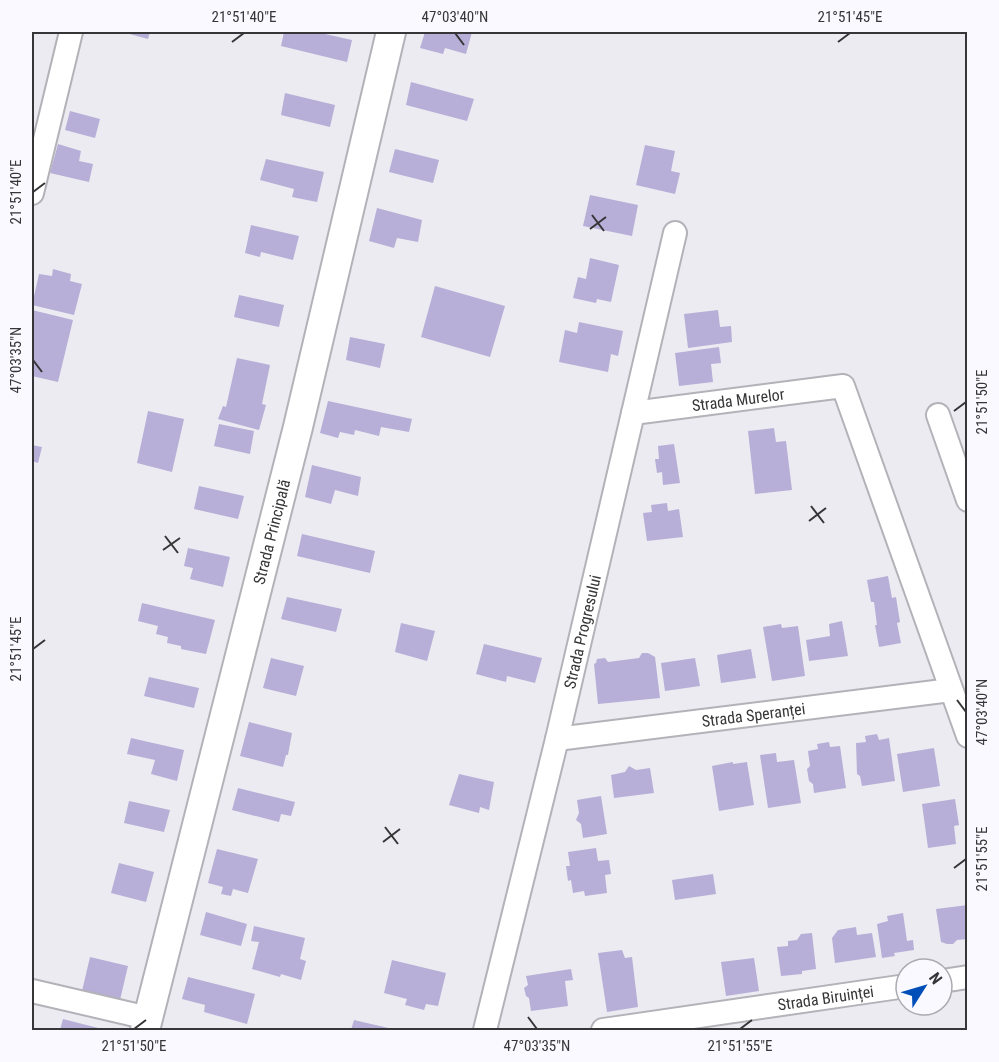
<svg xmlns="http://www.w3.org/2000/svg" width="999" height="1062" font-family="'Roboto Condensed',sans-serif">
  <rect width="100%" height="100%" fill="#ecebf1"/>
  <path fill="#b7afd7" d="M122,32H150L148,39Z
    M284,32H316L352,40L347,62L281,46Z
    M425,32H472L466,54L445,48L443,54L420,48Z
    M411,82L474,99L467,121L406,105Z
    M285,93L335,105L330,127L281,115Z
    M70,111L100,119L95,138L65,130Z
    M58,144L81,151L79,161L93,164L89,182L50,173Z
    M645,145L675,151L671,171L680,173L675,194L636,185Z
    M395,149L439,160L433,183L389,172Z
    M266,159L324,172L317,202L292,197L294,189L260,180Z
    M590,195L638,205L632,236L583,226Z
    M377,208L422,220L418,242L397,238L394,248L369,241Z
    M251,225L299,236L293,260L261,252L260,257L245,253Z
    M590,258L619,265L611,302L597,299L596,303L573,298L578,277L586,279Z
    M53,269L71,274L70,281L82,284L74,315L32,305L39,274L52,276Z
    M435,286L505,306L490,357L421,337Z
    M239,295L284,305L279,327L234,317Z
    M32,310L73,320L58,382L32,376Z
    M718,310L720,327L731,326L732,342L688,348L684,314Z
    M579,322L623,331L618,356L611,354L608,372L559,362L565,330L577,333Z
    M350,337L385,344L380,368L346,360Z
    M719,347L721,363L711,364L713,382L679,386L675,353Z
    M237,358L270,365L262,404L266,405L259,430L218,419L223,406L226,407Z
    M328,401L412,419L409,432L381,427L379,436L355,430L354,435L340,432L338,438L320,433Z
    M148,411L184,419L172,472L137,463Z
    M219,424L254,431L250,454L214,446Z
    M774,428L776,442L786,441L792,490L755,494L748,431Z
    M674,444L680,483L663,485L662,472L657,473L655,459H659L658,446Z
    M32,445L42,447L38,463L32,461Z
    M312,465L361,477L358,496L335,490L331,504L305,497Z
    M199,486L244,496L238,519L194,509Z
    M667,503L668,511L679,509L683,537L647,541L643,513L652,512L651,505Z
    M302,534L375,551L370,573L297,556Z
    M188,548L230,557L223,587L190,579L193,568L184,566Z
    M888,576L892,598L896,597L900,622L897,623L901,643L879,647L875,625H877L874,602H871L867,580Z
    M287,597L342,609L336,632L281,619Z
    M142,603L215,620L206,654L181,649V646L167,643L168,637L156,634L158,626L138,621Z
    M842,621L848,656L809,661L806,640L830,636L829,624Z
    M401,623L435,631L427,661L395,652Z
    M781,624L782,628L798,626L805,676L772,681L763,627Z
    M484,644L542,658L535,683L507,676L506,682L476,674Z
    M751,649L756,678L721,683L717,655Z
    M642,653H648L655,657L660,698L598,704L594,664L596,663L597,659L605,658L608,662L639,658Z
    M271,658L304,666L296,696L263,688Z
    M695,658L700,686L665,691L661,663Z
    M149,677L199,688L194,708L144,696Z
    M249,722L292,733L288,755H286L283,767L240,756Z
    M877,734L879,740L889,738L895,781L862,786L860,776L857,774L856,743L866,742L865,736Z
    M131,738L184,750L177,781L151,774L155,760L127,754Z
    M829,742L830,747L840,746L846,788L814,793L813,784L809,781L807,769L810,766L808,751L818,749L817,744Z
    M934,748L940,786L903,792L897,754Z
    M776,753L777,762L794,760L801,803L768,808L760,755Z
    M733,762V764L747,762L754,805L719,811L712,766Z
    M629,766L636,770L650,768L654,793L614,798L611,775L625,772Z
    M459,774L494,782L489,810L480,807L479,813L449,805Z
    M238,788L295,802L291,816L281,814L279,822L232,810Z
    M601,796L607,834L583,838L581,824L576,820L579,813L577,800Z
    M955,799L959,825L954,826L956,844L928,848L922,804Z
    M129,801L170,810L164,832L124,823Z
    M596,848L598,861L609,860L611,874L605,875L607,893L585,896L584,891L573,893L571,880L568,881L566,866H570L568,852Z
    M217,849L258,859L248,893L233,889L231,896L221,894L223,887L208,883Z
    M119,863L154,872L146,902L111,893Z
    M713,874L716,894L675,900L672,880Z
    M968,905V939L957,940L953,944H947L941,942L936,909Z
    M206,912L247,924L241,946L200,935Z
    M903,913L907,941L913,940L914,950L894,953L895,956L882,958L877,924L888,921L887,916Z
    M254,926L305,938L300,959L306,961L301,980L281,974L280,977L252,969L259,942L251,941Z
    M856,927L857,935L872,933L876,957L835,963L832,938L838,930Z
    M812,933L816,969L802,971V974L781,976L777,947L788,946V941L797,940L801,934Z
    M622,950L625,958L632,957L638,1007L607,1012L598,953Z
    M90,957L128,966L120,1000L82,991Z
    M754,958L759,991L726,996L721,962Z
    M392,960L446,973L438,1006L426,1004L424,1010L405,1005L407,999L384,993Z
    M571,969L573,980L565,981L568,1006L531,1011L529,998L526,996L524,988L528,985L526,976Z
    M188,977L255,994L247,1024L204,1012L205,1005L182,999Z
    M63,1019L106,1030H60Z
    M354,1020L397,1030H351Z"/>
  <g fill="none" stroke-linecap="round" stroke-linejoin="round">
    <defs>
      <g id="minor">
        <path d="M32,193L71,32"/>
        <path id="s1" d="M633,413L843,386L968,736"/>
        <path d="M938,415L968,500"/>
        <path id="s2" d="M557,739L951,690"/>
        <path d="M942,981L968,977"/>
        <path d="M32,991L148,1018"/>
        <path id="s3" d="M485,1030L557,739L675,233"/>
        <path id="s4" d="M603,1030L906,986"/>
      </g>
      <g id="major">
        <path id="s5" d="M145,1030L298,427L391,32"/>
      </g>
    </defs>
    <use href="#minor" stroke="#b3b2b8" stroke-width="26"/>
    <use href="#major" stroke="#b3b2b8" stroke-width="32"/>
    <use href="#minor" stroke="#fff" stroke-width="22"/>
    <use href="#major" stroke="#fff" stroke-width="28"/>
  </g>
  <path fill="none" stroke="#363638" stroke-width="2" d="M455,33L464,45M232,42L244,33M838,42L850,33M33,192L45,183M592,215L604,231M590,229L606,217M33,360L42,372M954,411L966,402M811,506L824,523M809,521L826,508M165,536L178,553M163,550L180,538M33,649L45,640M957,700L966,712M385,827L398,844M383,842L400,829M954,868L966,859M528,1017L537,1029M134,1029L146,1020M740,1029L752,1020"/>
  <g text-anchor="middle" stroke-width="6" stroke-linejoin="round" paint-order="stroke">
    <g font-size="16" fill="#363638" stroke="#f9f9ff">
      <text dy="6" stroke="none"><textPath href="#s1" startOffset="106">Strada Murelor</textPath></text>
      <text dy="6" stroke="none"><textPath href="#s5" startOffset="514">Strada Principală</textPath></text>
      <text dy="6" stroke="none"><textPath href="#s3" startOffset="410">Strada Progresului</textPath></text>
      <text dy="6" stroke="none"><textPath href="#s2" startOffset="198">Strada Speranței</textPath></text>
      <text dy="6" stroke="none"><textPath href="#s4" startOffset="225">Strada Biruinței</textPath></text>
    </g>
  </g>
  <rect width="999" height="1062" fill="none" stroke="#f9f9ff" stroke-width="66"/>
  <g transform="translate(924 987) rotate(53)"><circle r="28" fill="#f9f9ff" stroke="#ababaf" stroke-width="1.5"/>
  <path d="M0-4.5L10 22L0 15L-10 22Z" fill="#004fb8"/>
  <text y="-9" font-size="16" font-weight="bold" text-anchor="middle" fill="#363638">N</text>
  </g>
  <rect x="33" y="33" width="933" height="996" fill="none" stroke="#363638" stroke-width="2"/>
  <g font-size="15" text-anchor="middle" fill="#363638">
    <text x="244" y="22">21°51'40"E</text>
    <text x="455" y="22">47°03'40"N</text>
    <text x="850" y="22">21°51'45"E</text>
    <text transform="translate(16 192) rotate(-90)" y="5">21°51'40"E</text>
    <text transform="translate(16 360) rotate(-90)" y="5">47°03'35"N</text>
    <text transform="translate(982 402) rotate(-90)" y="5">21°51'50"E</text>
    <text transform="translate(16 649) rotate(-90)" y="5">21°51'45"E</text>
    <text transform="translate(982 712) rotate(-90)" y="5">47°03'40"N</text>
    <text transform="translate(982 859) rotate(-90)" y="5">21°51'55"E</text>
    <text x="134" y="1051">21°51'50"E</text>
    <text x="537" y="1051">47°03'35"N</text>
    <text x="740" y="1051">21°51'55"E</text>
  </g>
</svg>
